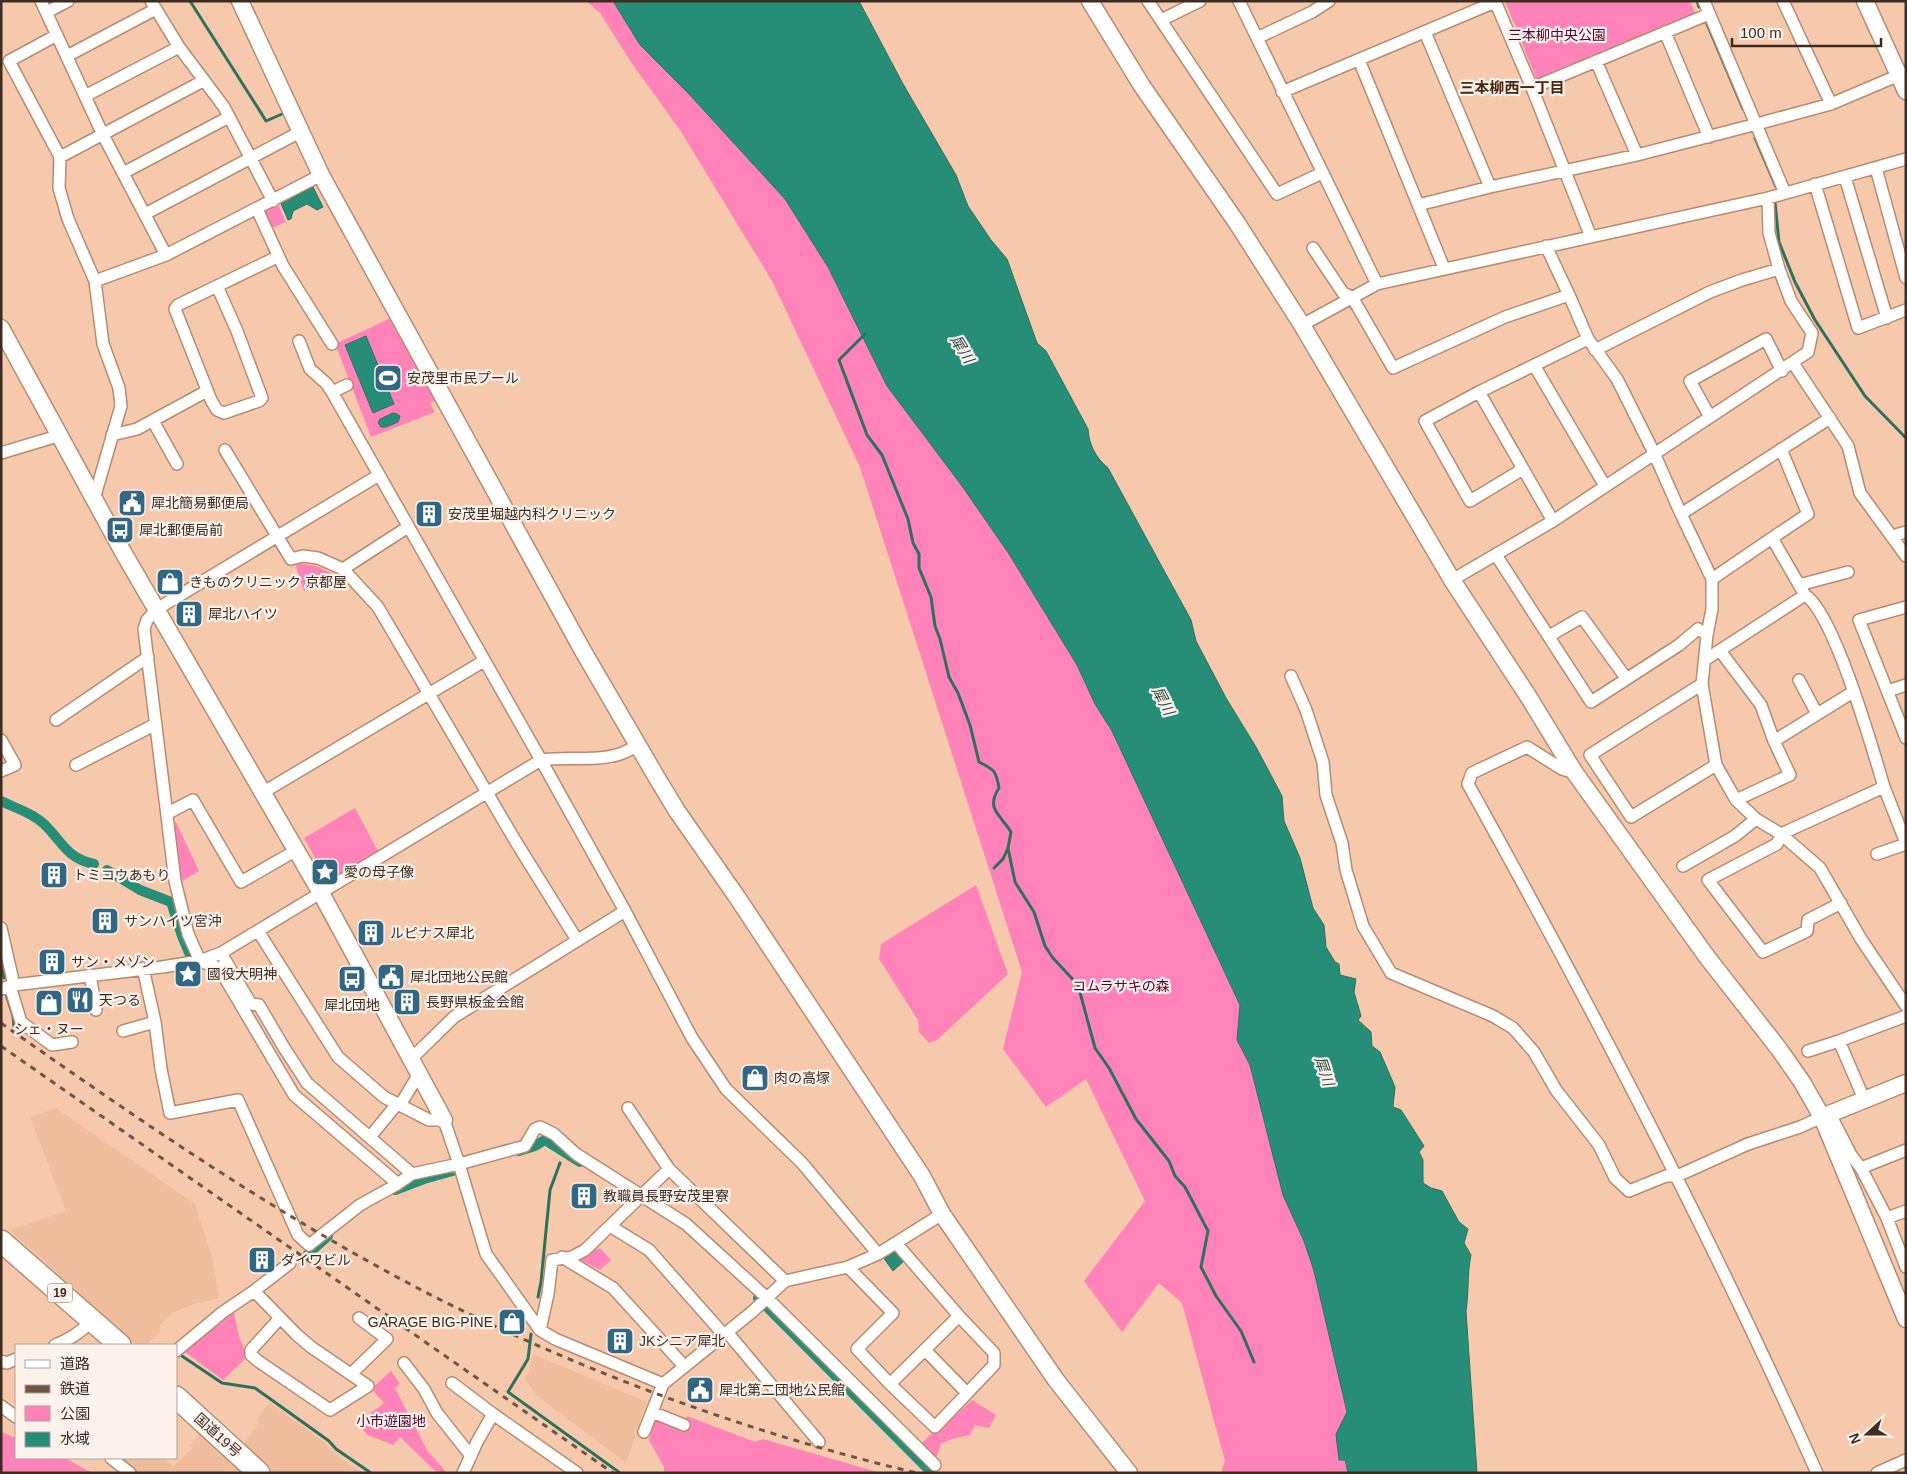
<svg xmlns="http://www.w3.org/2000/svg" width="1907" height="1474" font-family="Arial,'Noto Sans JP',sans-serif">
  <rect width="100%" height="100%" fill="#f6c9ac"/>
  <path fill="#f0bd9c" d="M56,1108L195,1204L213,1261L219,1298L194,1304L174,1312L160,1325V1332L146,1345H136L10,1230L66,1211L30,1117Z
    M533,1354L647,1402L626,1463L536,1395L526,1380Z
    M269,1402L324,1442L335,1454L363,1473H274L243,1445L259,1423L257,1420Z
    M201,1432L247,1473H135L115,1458H163L173,1466L193,1448L190,1445Z"/>
  <path fill="#ff83b8" d="M586,1H613L640,46L688,93L785,199L828,267L887,386L962,486L1009,554L1077,665L1095,704L1112,731L1240,1005L1237,1040L1250,1065L1266,1128L1314,1271L1347,1412L1336,1434L1348,1473H1221L1225,1461L1182,1303L1159,1283L1122,1332L1084,1281L1145,1201L1086,1079L1046,1107L1003,1049L1022,972L860,467L772,281L680,130L633,65L600,13Z
    M1505,1H1690L1696,15L1537,80Z
    M278,204L286,222L270,229L263,215L264,210Z
    M389,319H396L439,399L430,403L435,412L371,437L336,346L337,343Z
    M297,563L316,566L333,574L304,591L296,567Z
    M355,808L379,853L329,883L304,838Z
    M172,822H176L199,871L179,883Z
    M976,885L1008,974L937,1040L929,1043L919,1032L918,1020L879,959L881,944Z
    M595,1249H601L611,1260L600,1270L580,1260L582,1255Z
    M233,1309L239,1336L247,1357L223,1380L181,1349Z
    M391,1371L400,1384L395,1388L427,1450L447,1473H439L433,1469L400,1437L393,1445L368,1435L357,1424L384,1403L371,1389Z
    M972,1400L996,1415L989,1428L975,1425L970,1435L952,1439L941,1444L935,1461L921,1444L933,1432L941,1429Z
    M687,1416L755,1442L763,1439L881,1473H664V1467L649,1440L655,1420L683,1429Z
    M1,1432L16,1438V1458H65L92,1473H1Z"/>
  <path fill="#268e77" stroke="#2d715d" d="M613,1H859L903,84L956,175L968,206L991,240L1007,259L1037,343L1046,351L1088,429C1089,445 1096,458 1108,468L1191,620L1196,641L1226,698L1256,747L1282,796L1284,821L1300,858L1313,908L1324,925L1326,947L1335,962L1339,964L1340,975L1356,979L1354,992L1361,1016L1358,1020L1371,1032L1372,1046L1380,1052L1395,1087L1393,1107L1401,1110L1424,1146L1419,1152L1423,1160V1183L1431,1188L1442,1191L1459,1222L1468,1229L1464,1243L1471,1255C1467,1274 1469,1292 1466,1311L1477,1473H1348L1345,1460H1339L1336,1434L1347,1412L1314,1271L1304,1241L1283,1195L1250,1065L1237,1040L1240,1005L1112,731L1095,704L1077,665L1009,554L962,486L887,386L828,267L785,199L688,93L640,45Z
    M313,187L323,207L317,210L307,204L293,211L291,219L288,220L281,204Z
    M366,336L394,404L373,413L345,345Z
    M393,413L397,414L400,416L398,422L386,427H381L378,423L380,419Z
    M898,1251L905,1260L893,1271L883,1257Z"/>
  <g fill="none" stroke-linecap="round" stroke-linejoin="round">
    <path stroke="#2d715d" stroke-width="3" d="M190,1L263,116L266,121L282,114
      M1697,1L1699,7
      M1707,24L1743,109
      M1755,138L1776,187
      M1775,203L1779,242L1795,282L1815,320L1865,396L1906,438
      M865,334L839,360L867,435L882,455L908,519L913,543L919,554V568L931,597L935,626L940,639L949,677L958,693L970,725L979,762C995,770 996,771 999,788C985,809 1001,815 1011,832L1008,848L1015,882L1034,912L1045,946L1053,958L1078,985L1095,1048L1109,1068L1136,1119L1169,1161L1175,1176L1185,1187L1208,1231L1201,1267L1216,1296L1241,1331L1254,1362
      M994,868L1003,859L1008,848
      M1,965L4,978
      M6,994L13,1016L14,1026
      M538,1297L541,1282L550,1190L560,1163
      M531,1334L528,1359L508,1392L620,1473
      M179,1354L222,1383L255,1388L329,1441L336,1449L371,1473"/>
    <path stroke="#268e77" stroke-width="10" d="M1,801C15,808 35,814 46,826C63,843 67,858 94,864
      M107,870L140,890L171,902L182,936L190,955
      M519,1151L535,1146L545,1140L580,1162
      M395,1190L424,1179L456,1170
      M308,1254L328,1236
      M758,1298L932,1473"/>
    <defs>
      <path id="street" d="M41,1L103,135L166,255
        M151,1L179,47L224,107L273,201
        M1148,1L1277,194L1322,173
        M1239,1L1377,284
        M1495,1L1532,88L1591,237
        M1704,1L1785,193
        M1783,1L1831,104
        M47,12L68,1
        M1161,20L1200,1
        M1425,32L1490,187
        M1665,32L1709,137
        M57,35L9,61L60,157L59,188L68,219L95,281L103,344L119,388L121,406L94,499
        M1257,38L1312,12L1329,1
        M67,56L156,9
        M1359,60L1444,268
        M1596,61L1637,155
        M1532,88L1709,14
        M1282,92L1495,2
        M85,96L179,47
        M60,157L203,81
        M1876,168L1906,278
        M123,173L229,117
        M1845,177L1887,318
        M1815,184L1858,328L1906,310
        M1418,205L1490,187L1637,155L1757,124L1831,104L1904,73
        M257,209L283,266L332,344
        M145,214L300,132
        M1313,248L1343,293L1352,297L1393,368L1505,317L1569,295L1546,246
        M95,281L166,255L321,175
        M217,286L237,331L262,398L259,401L224,413L217,410L211,400L175,309L178,305L273,259L278,255
        M1569,295L1588,339L1617,379L1654,453L1681,514L1712,579V609L1707,635L1702,684L1716,765L1736,800L1756,819L1781,834L1820,868L1861,939L1906,1006
        M1302,325L1377,284L1768,198L1906,159
        M299,341L310,369L327,384L332,392L541,760L625,911L692,1038L726,1089L802,1163L878,1254
        M1595,350L1710,292L1742,280L1779,269
        M1793,363L1848,446L1860,493L1906,556
        M1534,365L1605,486
        M332,392L347,385
        M1479,392L1425,421L1470,501L1523,469
        M1710,417L1690,381L1766,339L1782,371
        M153,421L177,464
        M112,435L137,429L207,391
        M225,450L291,559L303,556L318,558L343,569L378,607L516,842L577,940
        M1,453L61,435
        M379,475L157,609L147,620L144,629L175,881L188,934L200,961L219,968L294,1095L398,1184
        M1681,514L1830,418
        M1553,521L1479,392L1588,339
        M1892,536L1906,532
        M1772,538L1808,514L1781,449
        M1496,555L1591,702L1679,645L1698,629L1707,635
        M343,569L408,527
        M1712,579L1772,538L1805,595
        M1452,580L1553,521L1808,352L1812,333L1791,301L1779,269L1769,233L1768,198
        M1799,585L1848,572
        M1906,607L1859,620L1906,738
        M1549,636L1582,617L1626,678
        M1721,652L1761,705L1774,741L1790,775L1736,800
        M1705,660L1805,595C1834,613 1873,750 1884,787
        M1291,676L1306,710L1323,762L1326,795L1342,843L1346,870L1363,926L1391,973L1493,1016L1513,1028L1534,1052L1556,1090L1599,1145L1615,1178L1629,1191L1666,1176H1677L1748,1144L1800,1127L1822,1117
        M1799,680L1817,714
        M1702,684L1590,755L1631,817L1716,765
        M1888,691L1906,685
        M56,720L148,657
        M1,740L15,765L1,771
        M1774,741L1853,692
        M76,765L156,724
        M1575,773L1562,769L1527,747L1472,773L1468,784C1593,1009 1712,1237 1817,1473
        M262,793L484,661
        M168,813L193,800L241,882L295,851
        M1877,854L1906,844
        M1683,866L1735,836L1756,819
        M1841,903L1808,920L1807,931L1763,952L1708,880L1777,844L1781,834L1884,787L1906,843
        M1,928L14,985
        M258,931L338,1057L384,1097L429,1120H444L459,1164L486,1254L540,1330L555,1339L663,1384L752,1312L785,1281L848,1267L878,1254L942,1214
        M221,953L251,1004L259,1005L283,1046L307,1083L412,1174
        M143,968L155,1022L161,1069L170,1113L238,1100L298,1235L309,1245L360,1205L396,1185L412,1174L459,1164L525,1146L535,1129L540,1127L554,1134L576,1154L686,1224L767,1298L935,1465
        M90,975L96,1010
        M10,986L21,1022L52,1045L72,1042
        M1,989L14,985L162,967L200,961L221,953L541,760C567,756 595,762 620,754C626,752 632,748 638,746
        M123,1031L155,1022
        M1839,1041L1864,1099
        M1808,1051L1839,1041L1906,1016
        M410,1060L454,1017L625,911
        M400,1105L419,1074
        M628,1108L669,1169
        M1830,1114L1851,1155L1861,1168L1887,1218L1906,1267
        M370,1137L397,1104
        M1861,1168L1906,1150
        M1887,1218L1906,1211
        M610,1226L649,1250L724,1335
        M562,1257L613,1288L684,1366
        M848,1267L893,1313L857,1349L890,1384L935,1427L994,1365V1353L959,1316L896,1243
        M254,1291L297,1335L311,1347L368,1386L330,1410L258,1361L251,1355V1350L280,1318
        M540,1330L548,1294L552,1260L572,1257L585,1250L669,1169L785,1281
        M727,1332L819,1442
        M55,1345C69,1340 81,1332 92,1321
        M925,1350L967,1393
        M176,1351L223,1312L254,1291L290,1263
        M1,1361L7,1363L16,1359
        M404,1363L424,1389L437,1413L471,1456
        M351,1374L387,1339L359,1318
        M452,1383L493,1414L577,1473
        M890,1384L959,1316
        M1,1406L16,1417
        M652,1412L684,1425
        M644,1432L663,1384
        M111,1458L130,1473
        M463,1473L477,1442L493,1414
        M1877,1473L1906,1460"/>
      <path id="secondary" d="M240,1L321,175L583,651L657,778L677,811L737,897L922,1176L942,1214L1056,1380L1129,1473
        M1090,1L1142,86L1237,223L1302,325L1452,580L1528,696L1575,773L1707,957L1779,1049L1802,1082L1822,1117L1906,1319
        M1865,1L1906,91
        M1,328L123,552L321,893L444,1120
        M1822,1117L1906,1083"/>
      <path id="highway" d="M1,1241L120,1345
        M176,1397L259,1473"/>
    </defs>
    <use href="#street" stroke="#b68c70" stroke-width="14"/>
    <use href="#secondary" stroke="#b68c70" stroke-width="19"/>
    <use href="#highway" stroke="#b68c70" stroke-width="24"/>
    <use href="#street" stroke="#fff" stroke-width="11"/>
    <use href="#secondary" stroke="#fff" stroke-width="16"/>
    <use href="#highway" stroke="#fff" stroke-width="21"/>
    <path stroke="#6e5546" stroke-width="3" stroke-dasharray="6 6" stroke-linecap="butt" d="M1,1023C140,1121 281,1218 433,1296C585,1373 752,1434 917,1473
      M1,1046L613,1473"/>
  </g>
  <defs>
    <symbol id="stadium-square" viewBox="-11 -11 22 22"><rect x="-9" y="-9" width="18" height="18" rx="4" fill="#326783" stroke="#fbf2ec"/><path d="M0-5a6.5 5 0 1 0 0 10a6.5 5 0 1 0 0-10ZM-3.5-1.8h7v3.6h-7Z" fill="#fff"/></symbol>
    <symbol id="civic-square" viewBox="-11 -11 22 22"><rect x="-9" y="-9" width="18" height="18" rx="4" fill="#326783" stroke="#fbf2ec"/><path d="M-.6-6.5H3V-4.5H.6V-3L4-1V1h2V6H-6V1h2V-1L-.6-3ZM-1.2 2.5V6h2.4V2.5Z" fill="#fff"/></symbol>
    <symbol id="building-square" viewBox="-11 -11 22 22"><rect x="-9" y="-9" width="18" height="18" rx="4" fill="#326783" stroke="#fbf2ec"/><path d="M-4-6H4V6H1V3H-1V6H-4ZM-2.5-4.3h1.7v1.8h-1.7ZM.8-4.3h1.7v1.8H.8ZM-2.5-1h1.7V.8h-1.7ZM.8-1h1.7V.8H.8Z" fill="#fff"/></symbol>
    <symbol id="bus-square" viewBox="-11 -11 22 22"><rect x="-9" y="-9" width="18" height="18" rx="4" fill="#326783" stroke="#fbf2ec"/><path d="M-5-6H5V4H4V6H2V4H-2V6H-4V4H-5ZM-3.5-4V0h7V-4ZM-3.5 1.2v1.5H-2V1.2ZM2 1.2v1.5H3.5V1.2Z" fill="#fff"/></symbol>
    <symbol id="shop-square" viewBox="-11 -11 22 22"><rect x="-9" y="-9" width="18" height="18" rx="4" fill="#326783" stroke="#fbf2ec"/><path d="M-5-2.5h2.3a2.7 3.5 0 0 1 5.4 0H5L5.5 6h-11ZM-1.5-2.5h3a1.5 2.3 0 0 0-3 0Z" fill="#fff"/></symbol>
    <symbol id="sight-square" viewBox="-11 -11 22 22"><rect x="-9" y="-9" width="18" height="18" rx="4" fill="#326783" stroke="#fbf2ec"/><path d="M0-6L1.8-2.2L6-1.7L2.9 1.2L3.7 5.4L0 3.3L-3.7 5.4L-2.9 1.2L-6-1.7L-1.8-2.2Z" fill="#fff"/></symbol>
    <symbol id="restaurant-square" viewBox="-11 -11 22 22"><rect x="-9" y="-9" width="18" height="18" rx="4" fill="#326783" stroke="#fbf2ec"/><path d="M-5-6h1v4h1v-4h1v4h1v-4h1v5L-1.5 .5V6h-2V.5L-5-1ZM5-6V6H3V1.5H1.5Q1.5-4 5-6Z" fill="#fff"/></symbol>
  </defs>
  <g fill-rule="evenodd">
    <use href="#stadium-square" x="372" y="362" width="32" height="32"/>
    <use href="#civic-square" x="116" y="487" width="32" height="32"/>
    <use href="#building-square" x="413" y="498" width="32" height="32"/>
    <use href="#bus-square" x="104" y="514" width="32" height="32"/>
    <use href="#shop-square" x="154" y="566" width="32" height="32"/>
    <use href="#building-square" x="173" y="598" width="32" height="32"/>
    <use href="#sight-square" x="309" y="856" width="32" height="32"/>
    <use href="#building-square" x="38" y="859" width="32" height="32"/>
    <use href="#building-square" x="89" y="905" width="32" height="32"/>
    <use href="#building-square" x="355" y="917" width="32" height="32"/>
    <use href="#building-square" x="36" y="946" width="32" height="32"/>
    <use href="#sight-square" x="172" y="958" width="32" height="32"/>
    <use href="#civic-square" x="375" y="961" width="32" height="32"/>
    <use href="#bus-square" x="336" y="963" width="32" height="32"/>
    <use href="#restaurant-square" x="64" y="984" width="32" height="32"/>
    <use href="#building-square" x="391" y="986" width="32" height="32"/>
    <use href="#shop-square" x="33" y="987" width="32" height="32"/>
    <use href="#shop-square" x="739" y="1062" width="32" height="32"/>
    <use href="#building-square" x="568" y="1180" width="32" height="32"/>
    <use href="#building-square" x="246" y="1244" width="32" height="32"/>
    <use href="#shop-square" x="496" y="1306" width="32" height="32"/>
    <use href="#building-square" x="604" y="1325" width="32" height="32"/>
    <use href="#civic-square" x="684" y="1374" width="32" height="32"/>
  </g>
  <g text-anchor="middle" stroke-width="4.5" stroke-linejoin="round" paint-order="stroke">
    <rect fill="#fbf2ec" stroke="#76675e" stroke-width="1" x="47.5" y="1283.5" width="25" height="19" rx="4"/>
    <g font-size="12" font-weight="bold" fill="#3d2c21">
      <text x="60" y="1297">19</text>
    </g>
    <g font-size="14" fill="#52012e" stroke="#fbf2ec">
      <text x="1557" y="40">三本柳中央公園</text>
      <text x="1121" y="991">コムラサキの森</text>
      <text x="391" y="1426">小市遊園地</text>
    </g>
    <g font-size="14" fill="#3d2c21" stroke="#fbf2ec" text-anchor="start">
      <text x="407" y="383">安茂里市民プール</text>
      <text x="151" y="508">犀北簡易郵便局</text>
      <text x="448" y="519">安茂里堀越内科クリニック</text>
      <text x="139" y="535">犀北郵便局前</text>
      <text x="189" y="587">きものクリニック 京都屋</text>
      <text x="208" y="619">犀北ハイツ</text>
      <text x="344" y="877">愛の母子像</text>
      <text x="73" y="880">トミコウあもり</text>
      <text x="124" y="926">サンハイツ宮沖</text>
      <text x="390" y="938">ルピナス犀北</text>
      <text x="71" y="967">サン・メゾン</text>
      <text x="207" y="979">國役大明神</text>
      <text x="410" y="982">犀北団地公民館</text>
      <text x="99" y="1005">天つる</text>
      <text x="426" y="1007">長野県板金会館</text>
      <text x="352" y="1010" text-anchor="middle">犀北団地</text>
      <text x="49" y="1034" text-anchor="middle">シェ・ヌー</text>
      <text x="774" y="1083">肉の高塚</text>
      <text x="603" y="1201">教職員長野安茂里寮</text>
      <text x="281" y="1265">ダイワビル</text>
      <text x="493" y="1327" text-anchor="end">GARAGE BIG-PINE</text>
      <text x="639" y="1346">JKシニア犀北</text>
      <text x="719" y="1395">犀北第二団地公民館</text>
    </g>
    <g font-size="14" fill="#3d2c21" stroke="#fbf2ec">
      <text transform="translate(218 1435) rotate(42)" y="5">国道19号</text>
    </g>
    <g font-size="15" font-weight="bold" fill="#4a280e" stroke="#fbf2ec">
      <text x="1512" y="93">三本柳西一丁目</text>
    </g>
    <g font-size="15" font-style="italic" fill="#2b4940" stroke="#fbf2ec">
      <text transform="translate(962 349) rotate(58)" y="5">犀川</text>
      <text transform="translate(1163 701) rotate(62)" y="5">犀川</text>
      <text transform="translate(1324 1071) rotate(71)" y="5">犀川</text>
    </g>
  </g>
  <rect width="1907" height="1474" fill="none" stroke="#3d2c21" stroke-width="5"/>
  <rect x="15" y="1344" width="162" height="115" fill="#fbf2ec" stroke="#afa39b"/>
  <rect x="25" y="1360" width="25" height="8" fill="#ffffff" stroke="#afa39b"/>
  <text x="60" y="1369" font-size="15" fill="#3d2c21">道路</text>
  <rect x="25" y="1385" width="25" height="8" fill="#6e5546" stroke="#afa39b"/>
  <text x="60" y="1394" font-size="15" fill="#3d2c21">鉄道</text>
  <rect x="25" y="1406" width="25" height="15" fill="#ff83b8" stroke="#afa39b"/>
  <text x="60" y="1419" font-size="15" fill="#3d2c21">公園</text>
  <rect x="25" y="1432" width="25" height="15" fill="#268e77" stroke="#afa39b"/>
  <text x="60" y="1444" font-size="15" fill="#3d2c21">水域</text>
  <g transform="translate(1867 1434) rotate(249)" stroke="#fbf2ec" stroke-width="4" paint-order="stroke">
  <path d="M0-4L9 19L0 12L-9 19Z" fill="#3d2c21"/>
  <text y="-8" font-size="14" font-weight="bold" text-anchor="middle" fill="#3d2c21">N</text>
  </g>
  <path d="M1732 38v8h149v-8" fill="none" stroke="#3d2c21" stroke-width="2.5"/>
  <text x="1740" y="38" font-size="15" fill="#3d2c21" stroke="#fbf2ec" stroke-width="4" paint-order="stroke">100 m</text>
</svg>
